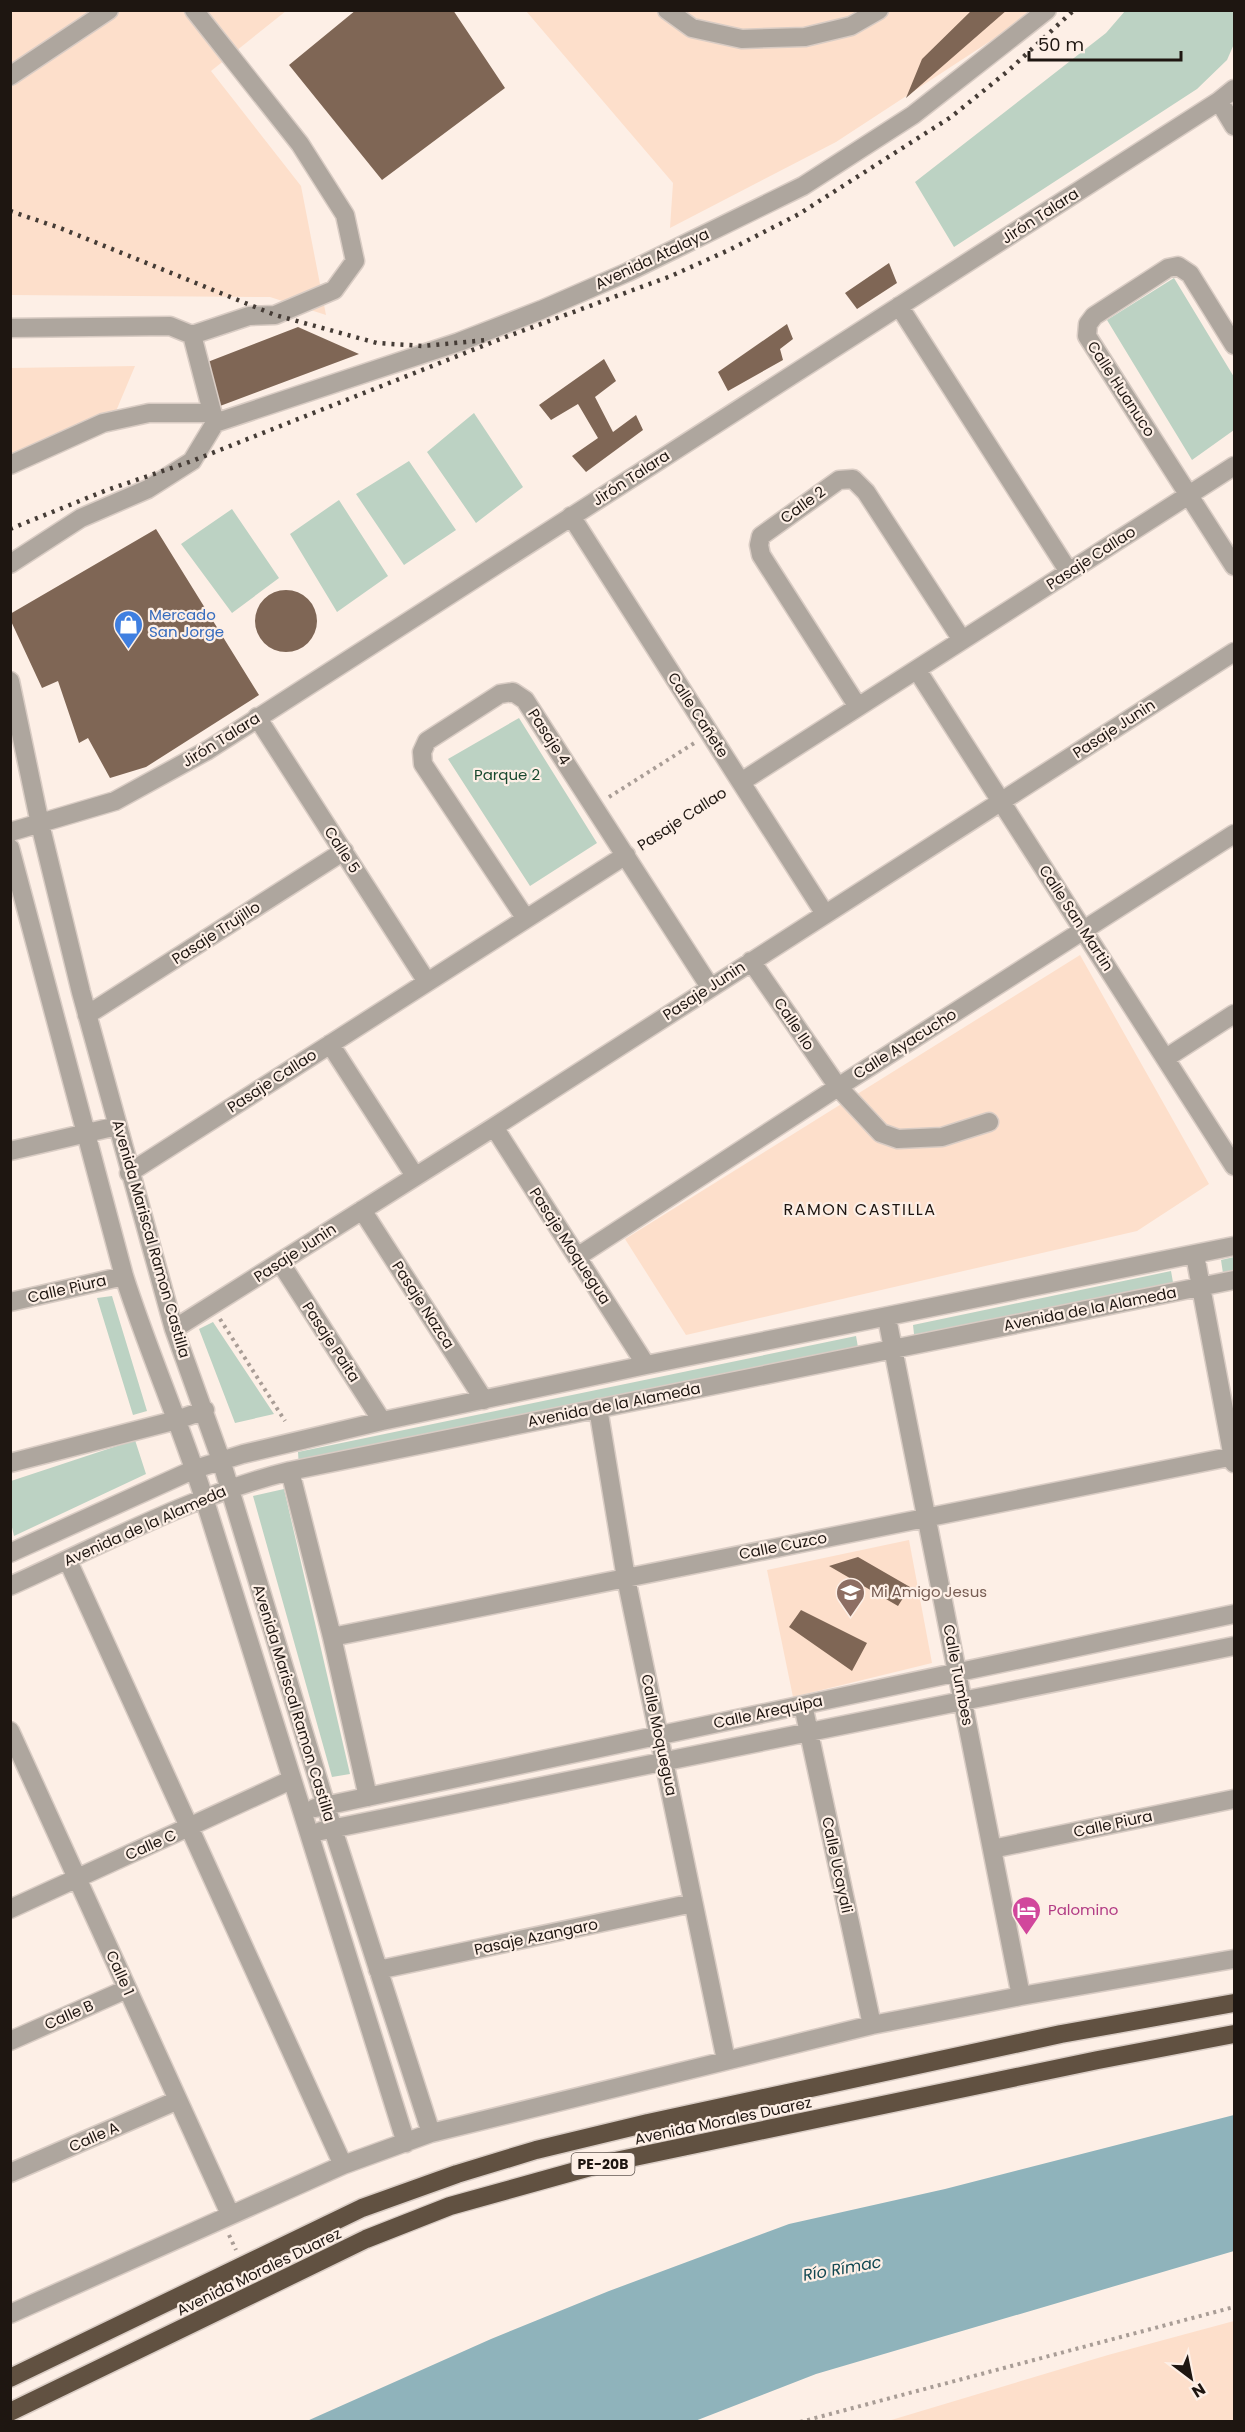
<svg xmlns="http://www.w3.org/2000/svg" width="1245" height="2432" font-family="Poppins,sans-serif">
  <rect width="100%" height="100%" fill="#fdefe6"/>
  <path fill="#fddfcb" d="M11,11H286L211,71L301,186L326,315L270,297L11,295Z
    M526,11H1033L1027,17L836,142L670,228L673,183Z
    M135,366L111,423L11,463V368Z
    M1080,955L1209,1184L1137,1231L686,1335L625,1239Z
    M909,1540L932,1663L793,1697L767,1570Z
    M1234,2321V2421H888L1108,2355Z"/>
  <path fill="#bcd2c3" d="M1125,11H1234V44L1227,60L1197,89L954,247L915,182L1106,33Z
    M1174,278L1234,377V430L1192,460L1107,320Z
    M474,413L523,487L476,523L427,452Z
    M409,461L456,530L404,565L356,494Z
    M339,500L388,576L337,612L290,534Z
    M232,509L279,578L232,613L181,544Z
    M519,718L597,843L530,886L448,759Z
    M1234,1257V1277L1224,1280L1221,1260Z
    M1171,1271L1174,1288L915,1343L913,1325Z
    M112,1296L147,1411L133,1415L97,1298Z
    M213,1322L274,1414L235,1423L199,1329Z
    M856,1336L859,1353L299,1468L298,1452Z
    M135,1440L146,1474L14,1536L11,1523V1481Z
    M284,1489L350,1774L332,1777L253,1496Z"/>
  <path fill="#8fb3bb" d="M1234,2115V2251L816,2374L695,2421H307L491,2339L609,2291L789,2224L945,2189Z"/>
  <path fill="#7f6655" d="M356,10H453L505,88L382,180L289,65Z
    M972,10H1007L906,98L922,59Z
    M889,263L897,283L857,309L845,293Z
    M787,324L793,339L780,349L783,360L728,391L718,372Z
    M298,327L359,354L220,406L205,363Z
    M604,359L616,381L595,397L613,432L636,415L643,430L586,472L572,456L598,438L578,404L551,420L539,405Z
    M156,529L259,695L146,767L110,778L88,738L79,743L58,681L42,688L10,619V614Z
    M255 621a31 31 0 1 1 62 0a31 31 0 1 1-62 0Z
    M858,1557L910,1587L898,1606L829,1566Z
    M801,1610L867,1643L852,1671L789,1627Z"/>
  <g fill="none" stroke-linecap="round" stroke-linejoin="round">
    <defs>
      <path id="minor" d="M667,10L692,28L742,39L805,37L851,26L879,10
        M10,76L109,10
        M1219,101L1234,126
        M899,306L1069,572
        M10,328L170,326L192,335L215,423L192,461L148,489L81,518L10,564
        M192,335L249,316L275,315L334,290L355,261L345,215L300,144L194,10
        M1234,345L1190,274L1178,266L1168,268L1094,316L1088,324L1087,336L1234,566
        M215,423L459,342L541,310L628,272L803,186L913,115L1047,10
        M10,465L103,423L149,413H212
        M571,516L825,914
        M917,670L1234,1166
        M10,681L40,824L81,992L174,1329L221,1460L333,1829L431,2133
        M858,707L761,555L759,545L761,536L839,480L853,479L866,492L962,640
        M257,717L427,982
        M741,782L1234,466
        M10,832L115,801L208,750L1219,101L1234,89
        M10,848L124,1276C148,1351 180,1423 204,1498L406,2143
        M526,919L423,764L422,752L427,741L500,694L513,692L525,700L710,987
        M751,961L838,1087L881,1133L898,1139L942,1137L989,1122
        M87,1015L344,851
        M330,1044L415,1176
        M1166,1058L1234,1014
        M494,1127L646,1365
        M10,1151L117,1126
        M129,1173L626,855
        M362,1210L484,1400
        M1195,1255L1234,1463
        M577,1257L838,1087L1234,834
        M280,1262L382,1421
        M10,1302L124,1276
        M887,1318L1021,1996
        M174,1329L494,1127L1234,652
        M598,1408L626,1578L726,2060
        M10,1463L177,1420L205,1410
        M290,1471L332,1637L368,1797
        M10,1553L195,1469L243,1454L382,1421L646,1365L1234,1246
        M68,1561L343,2165
        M10,1586C102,1545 192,1495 290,1471L1234,1280
        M332,1637L1234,1456
        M803,1705L872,2025
        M10,1731L230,2214
        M315,1808L1234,1614
        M321,1831L1234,1646
        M992,1849L1234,1799
        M10,1909L291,1780
        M378,1970L693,1903
        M10,2041L127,1989
        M10,2173L178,2100
        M10,2314L343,2165L431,2133L872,2025L1021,1996L1234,1959"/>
      <path id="highway" d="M10,2378L362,2208L457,2174L536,2150L648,2123L1061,2034L1234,2003
        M10,2412L366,2239L450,2206L601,2164L1098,2060L1234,2034"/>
    </defs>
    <use href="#minor" stroke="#d9ccc4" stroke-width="21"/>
    <use href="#highway" stroke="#d9ccc4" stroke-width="21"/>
    <path stroke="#a99d96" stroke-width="4" stroke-dasharray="3 4.5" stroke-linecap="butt" d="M609,797L696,742
      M641,845L726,791
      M220,1319L285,1421
      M229,2235L236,2250
      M800,2422L1234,2307"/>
    <use href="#minor" stroke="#aea69e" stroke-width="18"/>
    <use href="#highway" stroke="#615141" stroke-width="18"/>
    <path stroke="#453c36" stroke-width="4.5" stroke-dasharray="3 6" stroke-linecap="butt" d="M10,211L60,228L275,315L377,343L423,346L487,340
      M10,529L107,490L192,461L503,338L671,276L729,250L799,214L951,117L1008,71L1074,10"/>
  </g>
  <defs>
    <symbol id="shop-pin" viewBox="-11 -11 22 30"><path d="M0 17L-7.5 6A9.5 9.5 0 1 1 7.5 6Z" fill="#3f7fe0" stroke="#fdefe6"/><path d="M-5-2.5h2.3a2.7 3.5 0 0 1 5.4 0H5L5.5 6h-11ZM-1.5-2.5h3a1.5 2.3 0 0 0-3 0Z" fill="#fff"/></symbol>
    <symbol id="school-pin" viewBox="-11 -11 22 30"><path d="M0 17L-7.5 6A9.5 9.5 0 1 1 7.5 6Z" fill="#8d6e63" stroke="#fdefe6"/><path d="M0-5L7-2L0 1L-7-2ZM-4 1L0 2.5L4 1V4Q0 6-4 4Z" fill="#fff"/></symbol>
    <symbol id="hotel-pin" viewBox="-11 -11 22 30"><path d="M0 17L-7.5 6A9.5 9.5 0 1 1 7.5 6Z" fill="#d1479c" stroke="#fdefe6"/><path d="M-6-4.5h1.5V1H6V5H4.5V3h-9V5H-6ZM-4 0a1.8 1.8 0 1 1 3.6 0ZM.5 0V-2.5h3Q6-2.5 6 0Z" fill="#fff"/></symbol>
  </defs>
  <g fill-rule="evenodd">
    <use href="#shop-pin" x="112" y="608" width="33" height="45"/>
    <use href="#school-pin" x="834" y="1576" width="33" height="45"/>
    <use href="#hotel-pin" x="1010" y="1894" width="33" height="45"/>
  </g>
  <g text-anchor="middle" stroke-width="4.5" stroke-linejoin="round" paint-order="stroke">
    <rect fill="#fdefe6" stroke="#615751" stroke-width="1.5" x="571.5" y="2153" width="63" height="22" rx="4.5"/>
    <g font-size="14" font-weight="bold" fill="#1e1611">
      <text x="603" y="2169">PE-20B</text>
    </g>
    <g font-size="15" fill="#1e1611" stroke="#fdefe6">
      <text transform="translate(1040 216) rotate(-33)" y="5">Jirón Talara</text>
      <text transform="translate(652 259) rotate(-25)" y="5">Avenida Atalaya</text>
      <text transform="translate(1121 389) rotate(57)" y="5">Calle Huanuco</text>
      <text transform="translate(631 478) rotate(-33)" y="5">Jirón Talara</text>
      <text transform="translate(803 505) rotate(-36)" y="5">Calle 2</text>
      <text transform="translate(1091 558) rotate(-33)" y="5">Pasaje Callao</text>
      <text transform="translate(698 715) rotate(57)" y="5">Calle Cañete</text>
      <text transform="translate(1114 729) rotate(-33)" y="5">Pasaje Junin</text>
      <text transform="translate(549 737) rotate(57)" y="5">Pasaje 4</text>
      <text transform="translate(221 740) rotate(-32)" y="5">Jirón Talara</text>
      <text transform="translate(682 819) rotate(-33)" y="5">Pasaje Callao</text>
      <text transform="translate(342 850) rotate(57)" y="5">Calle 5</text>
      <text transform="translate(1076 918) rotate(57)" y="5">Calle San Martin</text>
      <text transform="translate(216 933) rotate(-33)" y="5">Pasaje Trujillo</text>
      <text transform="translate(704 991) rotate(-33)" y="5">Pasaje Junin</text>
      <text transform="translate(794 1024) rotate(56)" y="5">Calle Ilo</text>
      <text transform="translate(905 1044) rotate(-32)" y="5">Calle Ayacucho</text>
      <text transform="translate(272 1081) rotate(-33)" y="5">Pasaje Callao</text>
      <text transform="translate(151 1239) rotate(74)" y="5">Avenida Mariscal Ramon Castilla</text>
      <text transform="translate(570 1246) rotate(57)" y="5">Pasaje Moquegua</text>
      <text transform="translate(295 1253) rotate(-33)" y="5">Pasaje Junin</text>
      <text transform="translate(67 1289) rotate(-13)" y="5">Calle Piura</text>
      <text transform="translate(423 1305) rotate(57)" y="5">Pasaje Nazca</text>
      <text transform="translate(1090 1309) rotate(-11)" y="5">Avenida de la Alameda</text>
      <text transform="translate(331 1342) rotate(57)" y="5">Pasaje Paita</text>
      <text transform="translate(614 1405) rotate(-11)" y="5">Avenida de la Alameda</text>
      <text transform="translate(145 1526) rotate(-24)" y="5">Avenida de la Alameda</text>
      <text transform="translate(783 1546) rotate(-11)" y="5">Calle Cuzco</text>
      <text transform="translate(958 1675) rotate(79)" y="5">Calle Tumbes</text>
      <text transform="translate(294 1703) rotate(73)" y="5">Avenida Mariscal Ramon Castilla</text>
      <text transform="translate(768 1712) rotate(-12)" y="5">Calle Arequipa</text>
      <text transform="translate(659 1735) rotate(78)" y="5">Calle Moquegua</text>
      <text transform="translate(1113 1824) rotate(-12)" y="5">Calle Piura</text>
      <text transform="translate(151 1845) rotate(-24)" y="5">Calle C</text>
      <text transform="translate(837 1865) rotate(78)" y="5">Calle Ucayali</text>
      <text transform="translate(536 1937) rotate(-12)" y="5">Pasaje Azangaro</text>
      <text transform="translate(120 1973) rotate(66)" y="5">Calle 1</text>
      <text transform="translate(69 2015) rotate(-24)" y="5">Calle B</text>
      <text transform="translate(723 2121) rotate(-12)" y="5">Avenida Morales Duarez</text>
      <text transform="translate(94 2137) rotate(-24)" y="5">Calle A</text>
      <text transform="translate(259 2272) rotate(-26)" y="5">Avenida Morales Duarez</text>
    </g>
    <g font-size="15" fill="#366cbe" stroke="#fdefe6" text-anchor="start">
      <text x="149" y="620">Mercado<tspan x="149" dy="17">San Jorge</tspan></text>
    </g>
    <g font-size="15" fill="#18492e" stroke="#fdefe6">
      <text x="507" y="780">Parque 2</text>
    </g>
    <g font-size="15" fill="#785e54" stroke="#fdefe6" text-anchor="start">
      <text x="871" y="1597">Mi Amigo Jesus</text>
    </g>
    <g font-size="15" fill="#b23c85" stroke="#fdefe6" text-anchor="start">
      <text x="1048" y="1915">Palomino</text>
    </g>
    <g font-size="16" letter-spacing="1.5" fill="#1e1611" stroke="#fdefe6">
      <text x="860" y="1215">RAMON CASTILLA</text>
    </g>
    <g font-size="16" font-style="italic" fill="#124852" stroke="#fdefe6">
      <text transform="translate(842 2268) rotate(-10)" y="6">Río Rímac</text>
    </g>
  </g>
  <rect width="1245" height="2432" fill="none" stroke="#1e1611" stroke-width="24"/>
  <g transform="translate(1191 2378) rotate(148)" stroke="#fdefe6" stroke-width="4.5" paint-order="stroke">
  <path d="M0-4.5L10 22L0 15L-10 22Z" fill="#1e1611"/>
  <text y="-9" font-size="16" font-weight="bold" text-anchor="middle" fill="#1e1611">N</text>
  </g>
  <path d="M1029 51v9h152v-9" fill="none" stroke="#1e1611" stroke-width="3"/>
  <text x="1038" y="51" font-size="18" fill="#1e1611" stroke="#fdefe6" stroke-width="4.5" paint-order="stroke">50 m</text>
</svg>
